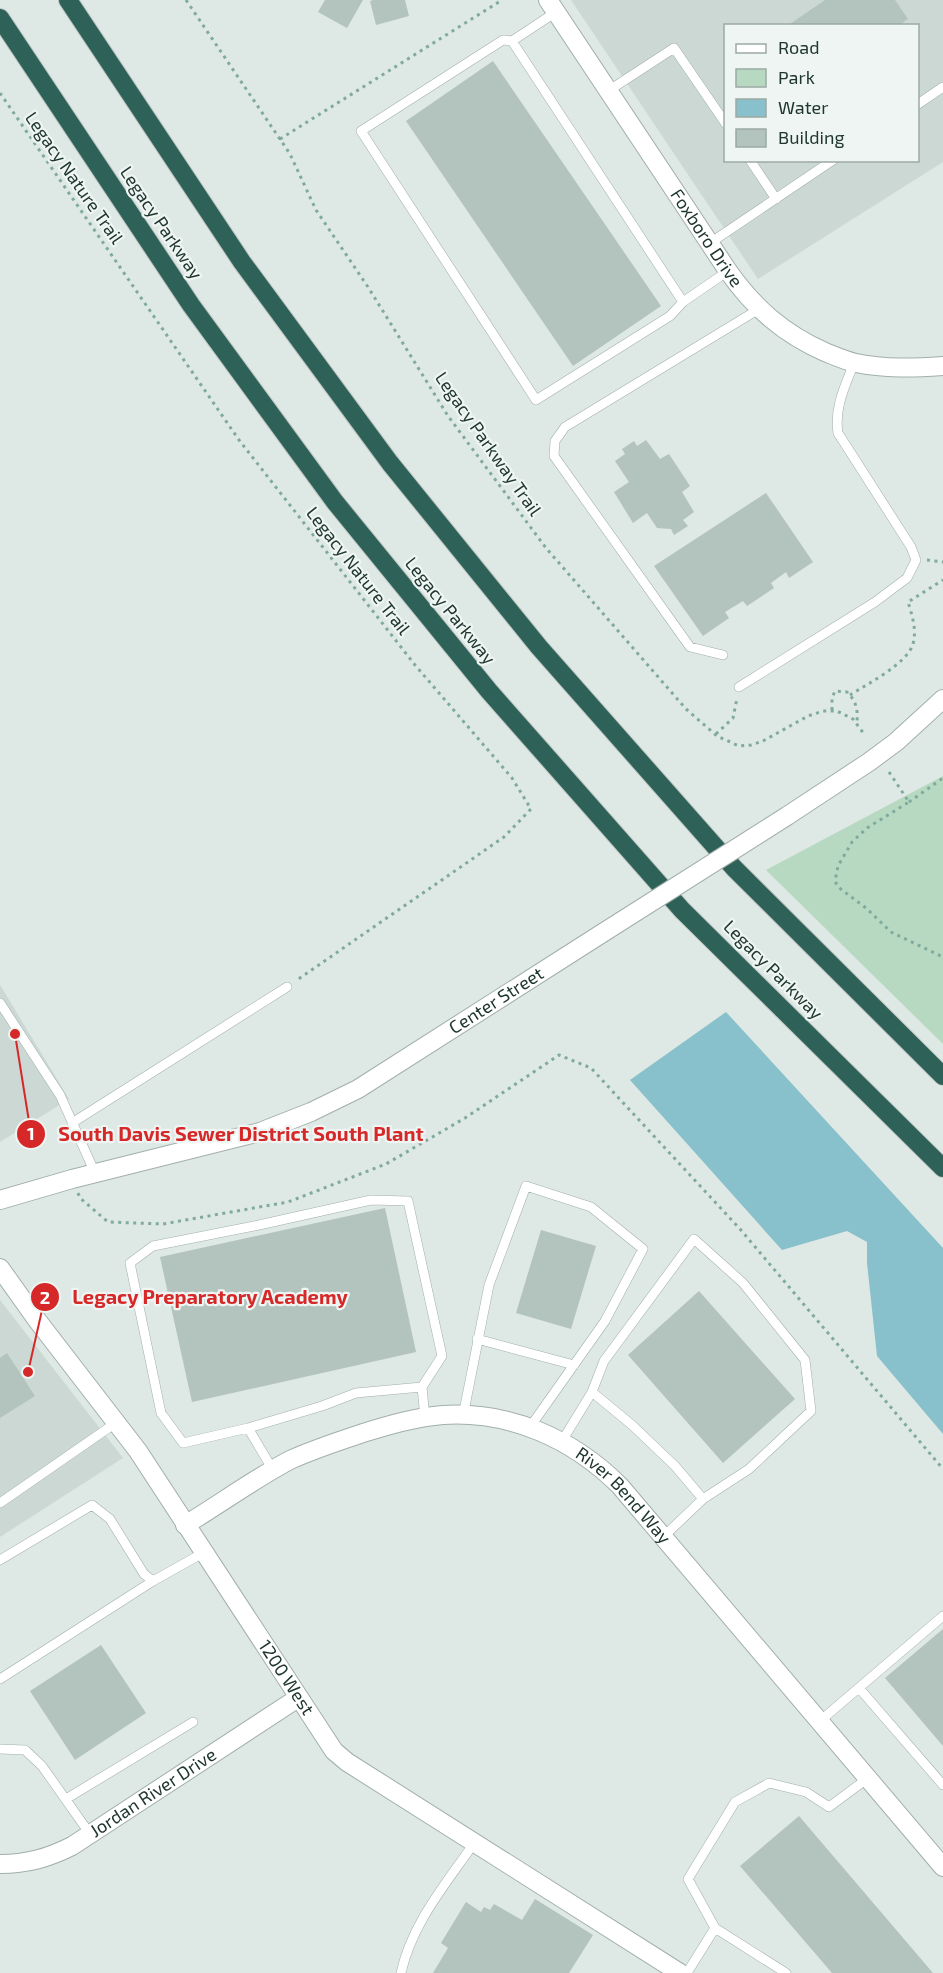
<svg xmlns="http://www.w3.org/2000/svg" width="943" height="1973" font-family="'Exo 2',sans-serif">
  <rect width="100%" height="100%" fill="#dee8e4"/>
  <path fill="#ccd8d3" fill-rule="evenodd" d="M571,0H943V162L758,279ZM726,26H918V160H726Z
    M0,985L69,1099L0,1142Z
    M0,1300L123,1458L0,1537Z"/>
  <path fill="#b8d9c1" d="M943,776V1044L766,870Z"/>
  <path fill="#88c0cb" d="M726,1012L943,1248V1434L877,1356L867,1263V1242L847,1231L782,1250L630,1080Z"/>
  <path fill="#b3c3bd" d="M325,0H363L347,28L318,12Z
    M373,0H405L409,16L376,25L370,1Z
    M825,0H895L908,19L898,26H787Z
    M493,61L661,306L573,366L406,121Z
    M646,440L660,459L669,454L690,486L682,492L694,512L683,520L688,526L674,535L671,529L657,528L647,513L633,523L614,492L629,482L615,461L625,454L622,449L634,441L637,446Z
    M766,493L813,562L789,578L786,572L771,583L774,588L747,606L743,601L725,612L729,618L703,636L654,566Z
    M385,1208L416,1352L192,1402L160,1257Z
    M541,1230L596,1246L571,1329L516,1313Z
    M699,1291L795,1399L723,1463L628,1355Z
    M7,1353L35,1396L0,1418V1358Z
    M943,1629V1746L885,1678Z
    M101,1645L146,1713L75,1760L30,1691Z
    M799,1816L933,1973H832L740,1866Z
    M535,1899L593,1935L569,1973H433L448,1948L441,1943L466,1902L481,1912L484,1907L490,1910L494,1904L522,1920Z"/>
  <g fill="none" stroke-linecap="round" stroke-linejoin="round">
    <defs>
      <path id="service" d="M556,12L512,41L503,40L361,131L536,400L670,316L683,302L728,271
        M512,41L683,302
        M608,91L674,48L726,124
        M918,104L943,87
        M750,160L776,199
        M710,243L833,160
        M723,655L690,647L554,456L555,441L565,427L759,309
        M739,687L875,602L907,578L916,560L911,547L838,433C834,408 845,386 854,363
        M0,1003L60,1095L95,1173
        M72,1123L287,987
        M477,1339L574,1365
        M592,1392L604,1361L694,1239L743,1283L805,1360L811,1411L749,1469L703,1499
        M463,1416L489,1285L526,1186L591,1207L643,1249L605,1321L530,1427
        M248,1428L322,1406L356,1393L422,1387
        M562,1441L592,1392L632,1425L675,1466L703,1499L663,1537
        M273,1470L248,1428L183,1443L161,1413L130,1263L153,1246L259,1225L371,1200L408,1201L442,1356L422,1387L425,1418
        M0,1503L117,1422
        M0,1560L92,1505L110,1519L144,1574L153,1581L203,1553
        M0,1679L153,1581
        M859,1688L943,1785
        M820,1721L943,1616
        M0,1749L25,1750L42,1766L90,1834
        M66,1799L193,1722
        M715,1928L688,1879L735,1802L769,1783L806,1792L829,1807L868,1778
        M401,1973C412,1923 446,1884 474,1843
        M687,1973L715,1928L786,1973"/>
      <g id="minor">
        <path id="s1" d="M0,1268L37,1320L138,1451L334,1751L347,1762L680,1973"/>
        <path id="s2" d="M185,1525C220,1504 254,1479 290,1460C314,1449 339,1441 363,1433C389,1425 416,1417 443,1415C511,1411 573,1439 620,1486L943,1867"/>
        <path id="s3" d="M0,1864C27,1864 48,1858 72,1846L298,1698"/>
      </g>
      <g id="tertiary">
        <path id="s4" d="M548,0L728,271C754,308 784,334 825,352C835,356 846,361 856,363C885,369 914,368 943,366"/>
        <path d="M787,816L869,762L896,742L943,699"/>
        <path id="s5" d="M0,1200L72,1179L260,1132L311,1112L358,1089L601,934"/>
      </g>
      <path id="motorway" d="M68,0L242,262L390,463L539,647L734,868L943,1076
        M0,18L191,305L335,502L489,691L682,910L943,1168"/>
    </defs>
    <use href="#service" stroke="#a1afab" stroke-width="10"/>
    <use href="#minor" stroke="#a1afab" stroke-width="20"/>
    <use href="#tertiary" stroke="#a1afab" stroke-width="20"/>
    <use href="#motorway" stroke="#bcc3c1" stroke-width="20"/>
    <path stroke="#80aa9e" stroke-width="3" stroke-dasharray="3 4.5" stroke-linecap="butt" d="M186,0L290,154L316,210L368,287L448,416L546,548L686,709L717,736L739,746L751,745L763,741L808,716L823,711H837L853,719L864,734
      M0,93L239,440L415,665L512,778L531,809L504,837L297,980
      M280,139L502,0
      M927,560L943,562
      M850,695C867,684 907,664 913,644C917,630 912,615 908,602L943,580
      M832,710V698L835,691L847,692C856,701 858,709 857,722
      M716,734L733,718L737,698
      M889,772L909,802L867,828L852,842L838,866L835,881L838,887L866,908L891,932L943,957
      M909,802L943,778
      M78,1193L80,1198L108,1222L163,1224L288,1202L386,1164L465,1118L559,1055L591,1068L740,1229L943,1469"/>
    <use href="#service" stroke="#fff" stroke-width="9"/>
    <use href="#minor" stroke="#fff" stroke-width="18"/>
    <use href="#tertiary" stroke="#fff" stroke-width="18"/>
    <use href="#motorway" stroke="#2e6157" stroke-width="18"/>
    <defs>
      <path id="tertiary-bridge" d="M601,934L787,816"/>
    </defs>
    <use href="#tertiary-bridge" stroke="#a1afab" stroke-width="20" stroke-linecap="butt"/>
    <use href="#tertiary-bridge" stroke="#fff" stroke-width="18"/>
  </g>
  <g text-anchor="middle" stroke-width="4.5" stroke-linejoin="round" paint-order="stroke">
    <g font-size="18" fill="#203731" stroke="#eef5f2">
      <text transform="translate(74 178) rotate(55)" y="6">Legacy Nature Trail</text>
      <text transform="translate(161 223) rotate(56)" y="6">Legacy Parkway</text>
      <text dy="6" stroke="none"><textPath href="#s4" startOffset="286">Foxboro Drive</textPath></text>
      <text transform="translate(488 444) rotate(55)" y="6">Legacy Parkway Trail</text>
      <text transform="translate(358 571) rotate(52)" y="6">Legacy Nature Trail</text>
      <text transform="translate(450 611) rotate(51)" y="6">Legacy Parkway</text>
      <text transform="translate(773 970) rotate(45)" y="6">Legacy Parkway</text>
      <text dy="6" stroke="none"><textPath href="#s5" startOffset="540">Center Street</textPath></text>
      <text dy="6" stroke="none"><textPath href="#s2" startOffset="489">River Bend Way</textPath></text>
      <text dy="6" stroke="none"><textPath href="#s1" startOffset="500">1200 West</textPath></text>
      <text dy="6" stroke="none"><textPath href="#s3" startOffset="172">Jordan River Drive</textPath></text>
    </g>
  </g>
  <path fill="none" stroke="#d62828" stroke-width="2" d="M15 1034L31 1134M28 1372L45 1297"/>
  <g fill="#d62828" stroke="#eef5f2" stroke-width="2">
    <circle cx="15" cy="1034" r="6"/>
    <circle cx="28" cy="1372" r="6"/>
    <circle cx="31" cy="1134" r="15"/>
    <circle cx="45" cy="1297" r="15"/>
  </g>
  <g font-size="18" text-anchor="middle" font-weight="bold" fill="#fff">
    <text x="31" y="1140">1</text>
    <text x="45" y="1304">2</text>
  </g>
  <g font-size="20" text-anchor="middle" font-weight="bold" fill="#d62828" stroke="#eef5f2" stroke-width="4.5" stroke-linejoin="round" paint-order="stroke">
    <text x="241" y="1141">South Davis Sewer District South Plant</text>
    <text x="210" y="1304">Legacy Preparatory Academy</text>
  </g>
  <rect x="724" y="24" width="195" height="138" fill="#eef5f2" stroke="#9ca9a5" stroke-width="1.5"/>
  <rect x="736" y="44" width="30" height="9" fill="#ffffff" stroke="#9ca9a5" stroke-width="1.5"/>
  <text x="778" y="54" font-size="18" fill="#203731">Road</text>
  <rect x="736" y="69" width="30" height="18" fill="#b8d9c1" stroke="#9ca9a5" stroke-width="1.5"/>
  <text x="778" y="84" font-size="18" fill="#203731">Park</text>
  <rect x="736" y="99" width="30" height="18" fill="#88c0cb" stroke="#9ca9a5" stroke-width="1.5"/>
  <text x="778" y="114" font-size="18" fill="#203731">Water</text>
  <rect x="736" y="129" width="30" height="18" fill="#b3c3bd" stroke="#9ca9a5" stroke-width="1.5"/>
  <text x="778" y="144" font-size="18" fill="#203731">Building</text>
</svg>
